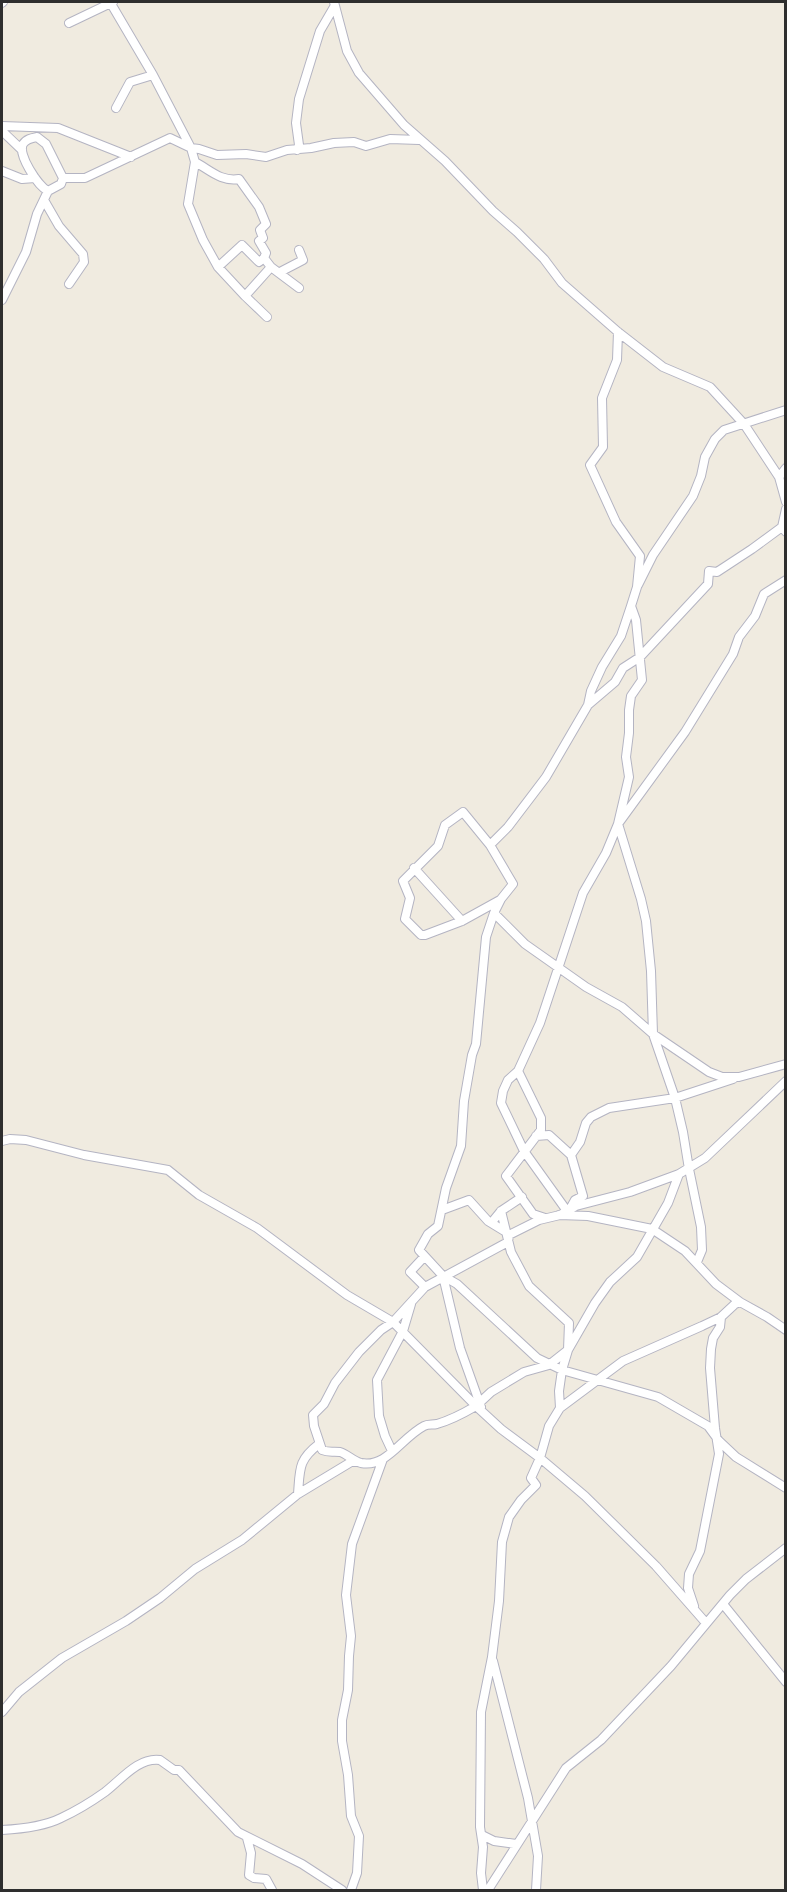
<svg xmlns="http://www.w3.org/2000/svg" width="787" height="1892" font-family="'Alegreya Sans',sans-serif">
  <rect width="100%" height="100%" fill="#f0ebe0"/>
  <g fill="none" stroke-linecap="round" stroke-linejoin="round">
    <defs>
      <path id="street" d="M110,2L153,75L191,148L195,162L188,204L203,240L218,267L245,296L267,317
        M334,2L347,51L359,73L404,125L445,161L493,211L517,232L544,259L562,283L618,332L663,367L710,387L744,424L779,477
        M2,3L3,2
        M69,23L113,2
        M116,108L130,82L153,75
        M2,126L58,128L131,157
        M2,131L22,150
        M37,137L46,144L63,178L61,184L48,191C38,186 17,154 23,144C26,139 32,138 37,137Z
        M297,150L299,145L296,123L299,99L320,31L334,7
        M195,162C210,170 221,182 239,179L259,207L266,224L260,230L263,238L259,241L266,253L264,258L271,267L299,288
        M2,171L22,179L35,178
        M63,178H85L170,138L191,148L199,149L217,155L246,154L266,157L287,150L311,148L334,143L354,142L366,146L390,139L419,140
        M44,200L59,226L83,254L84,262L69,284
        M218,267L242,245L259,262L264,258
        M280,272L303,260L299,250
        M245,296L271,267
        M2,300L26,252L37,214L48,191
        M618,332L617,360L602,398L603,447L590,465L616,522L640,556L637,587L631,606L636,620L642,680L631,696L629,710V733L626,757L629,777L618,824L641,899L646,921L651,971L653,1034L675,1098L683,1132L689,1169L701,1227L702,1250L697,1262
        M786,468L779,477L786,502
        M786,509L782,527L786,532
        M638,585L653,555L693,496L701,476L705,457L715,439L724,430L786,410
        M631,606L621,636L602,667L591,691L588,705L546,777L508,827L490,845L513,884L501,899L494,913L525,944L586,987L622,1007L653,1034L709,1072L722,1077H739L786,1064
        M588,705L615,682L623,668L640,657L708,584L709,571L717,572L752,549L782,527
        M490,845L463,812L445,825L438,846L403,881L410,898L405,919L421,935H425L462,921L500,900
        M414,868L462,921
        M494,913L486,937L476,1044L472,1055L464,1101L461,1146L446,1188L438,1226L428,1234L419,1250L443,1276L457,1284L537,1358L562,1370L658,1397L708,1426L719,1441L736,1457L786,1488
        M518,1071L541,1118V1130L506,1176L533,1214L545,1218
        M536,1136L549,1135L571,1155
        M2,1141L10,1139L26,1140L84,1155L168,1170L199,1195L257,1228L347,1295L393,1322L476,1406L491,1392L524,1372L549,1365L568,1350L595,1303L610,1282L637,1257L668,1203L679,1174
        M570,1209L575,1200L583,1196L571,1155L580,1142L586,1123L591,1117L609,1108L675,1098L733,1079
        M442,1210L469,1200L488,1221L506,1232
        M567,1211L524,1151L501,1103L503,1091L508,1080L518,1071L540,1023L583,893L606,853L618,824L685,732L733,654L739,637L755,616L764,594L786,580
        M559,1215L588,1216L652,1229L685,1251L716,1284L740,1302L767,1317L786,1330
        M492,1222L501,1211L522,1197
        M424,1257L410,1272L425,1287
        M443,1276L460,1348L481,1407
        M560,1408L623,1361L702,1326L721,1317L735,1304L740,1302
        M392,1451L385,1436L379,1416L377,1380L403,1331L411,1304
        M298,1494C300,1469 298,1460 319,1444
        M723,1604L786,1682
        M694,1606L688,1588L689,1574L700,1551L719,1454L715,1428L710,1368L711,1349L713,1338L720,1327L721,1317
        M706,1623L656,1566L585,1496L540,1458L501,1429L476,1406C464,1413 451,1420 437,1424C432,1425 428,1424 424,1426C401,1438 387,1468 361,1463C353,1461 347,1454 340,1452C333,1451 329,1453 322,1450L314,1426L313,1415L324,1404L335,1383L359,1352L381,1330L393,1322L425,1287L508,1242L509,1235L539,1220L560,1215L576,1206L630,1192L679,1174L705,1158L786,1081
        M493,1661L528,1798L538,1856L536,1890
        M2,1712L19,1692L62,1658L126,1621L160,1598L195,1569L242,1540L298,1494L351,1462H356
        M2,1830C21,1829 43,1827 61,1818C76,1811 91,1802 105,1792C121,1780 138,1757 160,1760L174,1770H179L238,1832L302,1864L342,1890
        M482,1835L494,1841L516,1844
        M247,1838L251,1853L249,1875L254,1878L266,1879L272,1890
        M351,1890L357,1873L359,1836L351,1816L348,1775L342,1741V1720L348,1690L349,1656L351,1636L346,1595L352,1544L383,1459
        M483,1890L481,1873L483,1847L480,1827L481,1712L492,1657L499,1601L502,1542L509,1517L521,1500L536,1485L531,1478L540,1458L549,1426L560,1408L559,1391L562,1370L568,1350L569,1323L529,1286L511,1252L501,1211
        M488,1890L566,1768L601,1740L671,1666L730,1595L746,1579L786,1548"/>
    </defs>
    <use href="#street" stroke="#b4b4c2" stroke-width="10"/>
    <use href="#street" stroke="#fff" stroke-width="8"/>
  </g>
  <rect width="787" height="1892" fill="none" stroke="#2e2e2e" stroke-width="6"/>
</svg>
